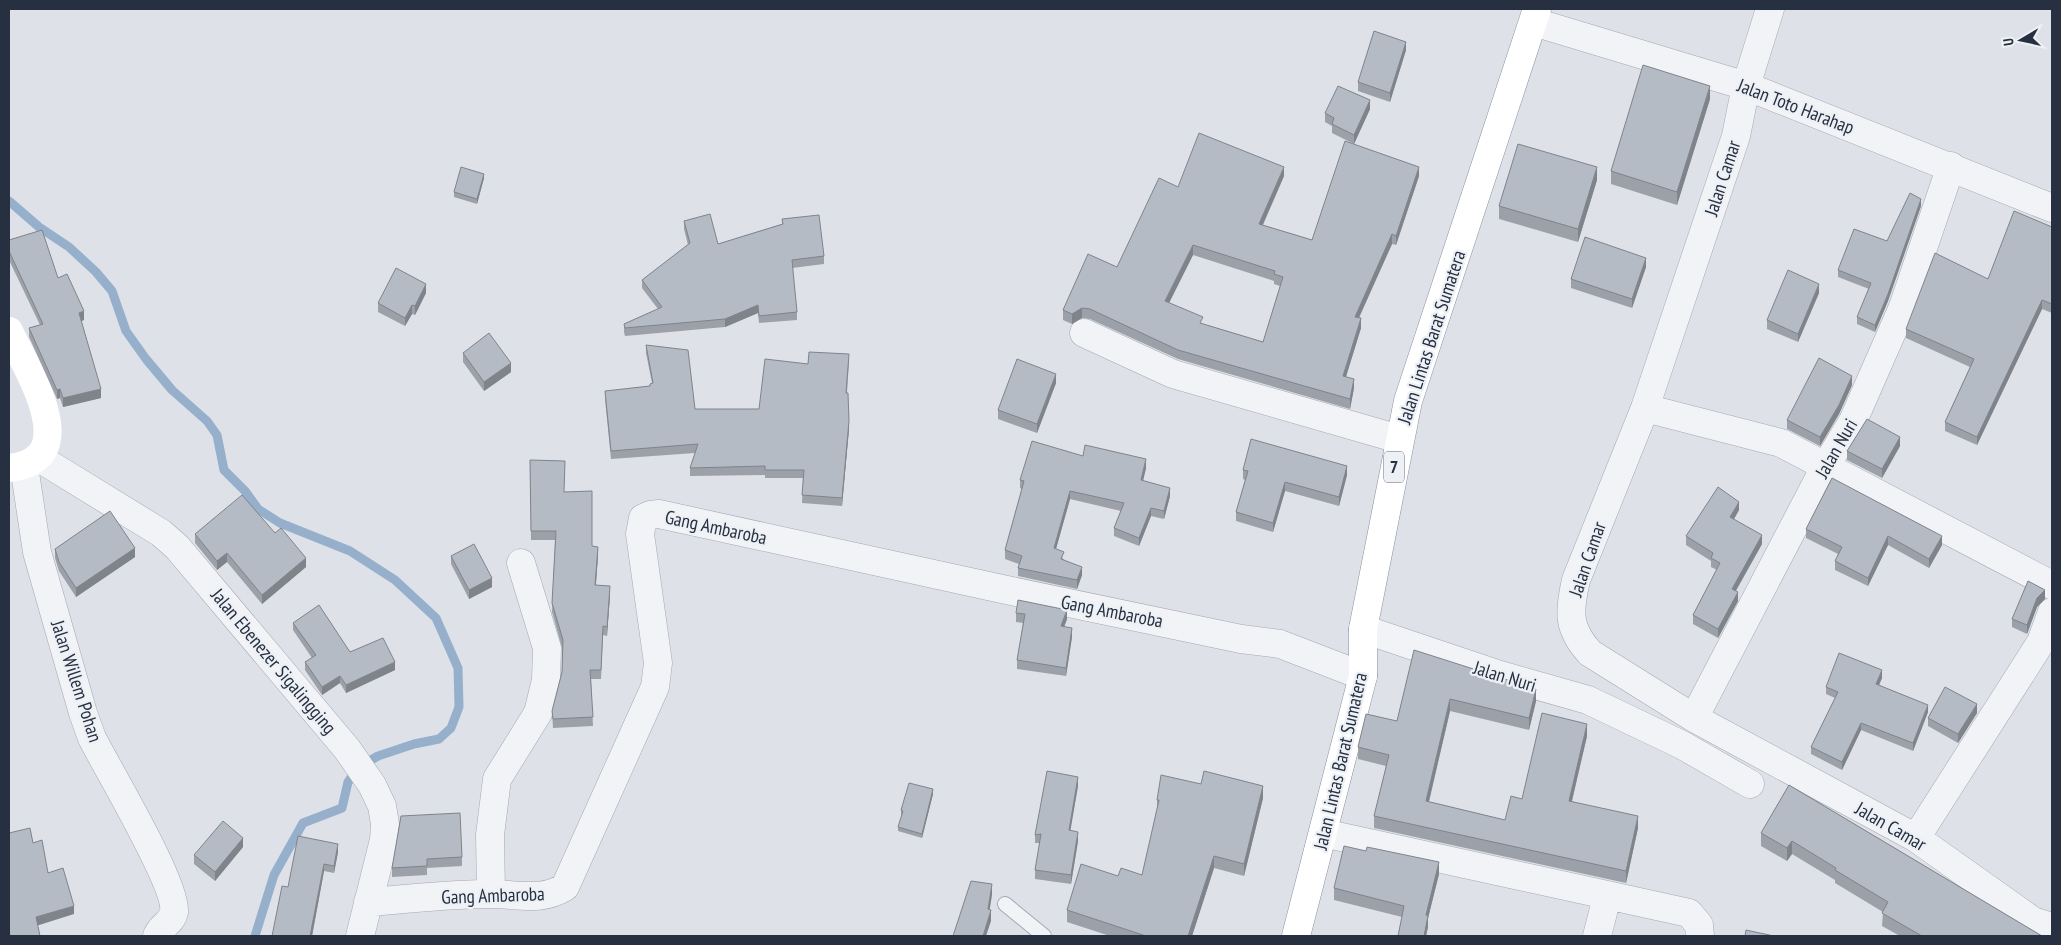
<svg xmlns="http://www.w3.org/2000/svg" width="2061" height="945" font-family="'PT Sans Narrow',sans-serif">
  <rect width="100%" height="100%" fill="#dee2e8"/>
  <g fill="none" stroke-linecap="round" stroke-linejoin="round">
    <path stroke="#96b0cb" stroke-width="9" d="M9,201L39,227L69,247L96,272L112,291L126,331L146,359L172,390L207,421L217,435L224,470L245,491L258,509L280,523L350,551L395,580L436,618L458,668L459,707L451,728L439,739L414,744L378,756L359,767L348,782L342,808L303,823L274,875L255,936"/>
    <defs>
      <path id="service" d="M1005,904L1044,936"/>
      <path id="minor" d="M1770,9L1746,86L1736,136L1645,408L1576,580C1569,611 1567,628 1590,653L1694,718L1916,838L2033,921L2052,927
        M1534,22L1746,86L2052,208
        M1084,333L1173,374L1399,439
        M1645,408L1781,443L2052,585
        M39,458L161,533L177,547L347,749L372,785L382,806L385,824L384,840L360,936
        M24,466L37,552L83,713C86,721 89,730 92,738C107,768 178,886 174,912C172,923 159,927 157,936
        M1363,629L1500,675L1588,700L1682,745L1750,784
        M1694,718L1825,467L1853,421L1903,307L1951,166
        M1323,833L1689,913L1699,925L1700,936
        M1916,838L2041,642L2052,612
        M491,894L490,835L497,779L538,713L546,680L547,648L521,563
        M368,902C408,899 450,894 491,894C517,894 541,902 565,887L655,687L658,663L640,534L643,518L650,515L659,514L1002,589L1241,639L1280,644L1363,676
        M1597,936L1607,897"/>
      <path id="trunk" d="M1296,936L1363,676V629L1408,401L1537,9"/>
    </defs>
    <use href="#service" stroke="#a3a9b2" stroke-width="16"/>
    <use href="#minor" stroke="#a3a9b2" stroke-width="29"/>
    <use href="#trunk" stroke="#848fa0" stroke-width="29"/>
    <use href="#service" stroke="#f1f3f6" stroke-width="14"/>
    <use href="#minor" stroke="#f1f3f6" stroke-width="28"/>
    <path stroke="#fff" stroke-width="28" d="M9,331C27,370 86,460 9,468"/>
    <use href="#trunk" stroke="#fff" stroke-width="28"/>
  </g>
  <path fill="#9ca1a9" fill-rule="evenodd" d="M1406,50L1390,102L1358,91V82Z
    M1710,99L1677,205L1611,184V171Z
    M1370,109L1354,144L1332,133V126L1325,122V113Z
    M1284,176L1263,225L1312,240L1419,176L1396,245L1392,244L1359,318L1361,328L1346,377L1354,388L1350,409L1178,359L1090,319L1082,318L1072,324L1063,320V310L1117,267L1178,187ZM1193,255L1274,281V284L1280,286L1263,342L1203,324L1169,303Z
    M484,178L477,204L454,197V192Z
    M1597,180L1578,242L1499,219V206Z
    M1921,206L1888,301L1875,332L1857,324V317L1869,289L1838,277V270L1887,241Z
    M782,219L824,256V264L792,268L797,312V320L759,323L758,313L725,327L625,336L624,332V324L658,309L642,288V280L688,245L684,229V221L718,244L782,224Z
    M2052,227V313L2042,309L1977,445L1945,431V422L1970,367L1906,338V329L1988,279Z
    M9,240L58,278L84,320L81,321L101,398L63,407L60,398L57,399L29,337V328L40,325L9,260Z
    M1646,267L1632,308L1571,288V279Z
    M426,293L415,315L412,314L405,326L378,312V303Z
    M1819,293L1798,342L1767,329V320Z
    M646,345L695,409H759L808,364L849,362L847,393L849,429L842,506L802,503L803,478H765V475L690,476V468L695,453L611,459L605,399V391L650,386V384L652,383L646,353Z
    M463,353L511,372L484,391L463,362Z
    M1056,383L1037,433L998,419V410Z
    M1852,385L1839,414L1820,446L1787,429V420Z
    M1900,446L1882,478L1847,460V451Z
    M1083,456L1146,468L1143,481L1170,496L1164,519L1151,516L1139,546L1114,536V528L1121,511L1070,499L1056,549L1064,560L1082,575L1077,589L1018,576V568L1019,564L1005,559V550L1022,489L1020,488V480Z
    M530,460L564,492L592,546L598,556L596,585L610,595L607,636L603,635L601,679H591L593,726L553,728L552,711L562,672V648L552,612L555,540H531Z
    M1243,470L1347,475L1339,506L1285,491L1273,532L1236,521V512L1245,480L1243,479Z
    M1832,478L1942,545L1929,568L1888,545L1868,586L1835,570V561L1838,554L1806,538V529Z
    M1739,510L1734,519L1762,544L1736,591L1738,601L1718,638L1693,624V615L1717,570L1711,567V561L1686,545V536Z
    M275,533L306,567L262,604L227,562L217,570L195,543V534Z
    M55,549L135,557L76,597L59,571L55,558Z
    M451,556L492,587L469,599L451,564Z
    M2045,599L2037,607L2027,634L2012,627V619Z
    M1016,613L1067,619L1064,627L1072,637L1066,676L1017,669V660L1023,623L1016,622Z
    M293,623L350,652L395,670L346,693L340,683L322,695L305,670V662L312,658L293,630Z
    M1414,650L1536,701L1529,730L1450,711L1429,802L1505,820L1522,799L1587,736L1572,801L1638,828L1626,883L1374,828V816L1386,766L1358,759V747L1397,721Z
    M1882,678L1879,685L1928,712L1913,751L1861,730L1842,770L1811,754V747L1835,698L1826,694V687Z
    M1977,713L1958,743L1928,726V718Z
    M1789,785L2042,936H1900L1882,926L1883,912L1835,883V880L1792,854L1787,861L1761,846V833Z
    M1078,786L1070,830L1078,841L1071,884L1035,879V870L1040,843H1035V835Z
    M933,794L922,838L898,831V827L902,815H901V810Z
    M1263,798L1244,876L1214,868L1192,936H1110L1067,922V910L1118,876L1142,875L1157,811V800Z
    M401,816L462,857V866L427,868V875L392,877V868Z
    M243,847L215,881L194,864V855Z
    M338,852L334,873L324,871L312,936H272L288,887Z
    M1439,874L1428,918V927L1426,936H1398L1402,917L1334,900V888Z"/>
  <path fill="#7f838a" d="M1406,42V50L1390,102V93Z
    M1710,86V99L1677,205V192Z
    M1370,100V109L1354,144V135Z
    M1284,167V176L1259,233V224Z
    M1419,167V176L1396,245V236Z
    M1597,167V180L1578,242V229Z
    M484,174V178L477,204V199Z
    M1921,199V206L1888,301L1875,332V325Z
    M1392,234V244L1355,326V317Z
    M1193,245V255L1165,311V301Z
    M1646,258V267L1632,308V299Z
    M426,284V293L415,315V306Z
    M1819,284V293L1798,342V334Z
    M2042,300V309L1977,445V437Z
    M412,305V314L405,326V318Z
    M758,305V313L725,327V319Z
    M1082,308V318L1072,324V314Z
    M84,311V320L79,322V313Z
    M1361,318V328L1343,386V376Z
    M511,363V372L484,391V382Z
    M1056,374V383L1037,433V424Z
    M1852,376V385L1839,414L1820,446V437Z
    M1354,379V388L1350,409V399Z
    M60,389V398L57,399V390Z
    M101,389V398L63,407V398Z
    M849,421V429L842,506V498Z
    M1900,437V446L1882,478V469Z
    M1146,459V468L1141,489V480Z
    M1347,466V475L1339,506V497Z
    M1285,482V491L1273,532V523Z
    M1170,488V496L1164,519V511Z
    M1070,491V499L1054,556V548Z
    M1739,502V510L1730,526V517Z
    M1151,508V516L1139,546V538Z
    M1762,535V544L1732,597V589Z
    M1888,536V545L1868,586V578Z
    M1942,536V545L1929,568V559Z
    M598,547V556L595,594V585Z
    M135,548V557L76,597V588Z
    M227,553V562L217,570V561Z
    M306,558V567L262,604V595Z
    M1082,567V575L1077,589V580Z
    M492,578V587L469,599V590Z
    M610,586V595L607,636V627Z
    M2045,590V599L2037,607L2027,634V625L2037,598Z
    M1738,592V601L1718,638V629Z
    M1067,610V619L1061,635V626Z
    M1072,628V637L1066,676V668Z
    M395,662V670L346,693V685Z
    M1882,670V678L1876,692V684Z
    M340,676V683L322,695V687Z
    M1536,689V701L1529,730V718Z
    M1450,699V711L1426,813V801Z
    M1977,704V713L1958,743V734Z
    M1928,705V712L1913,751V743Z
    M1861,723V730L1842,770V762Z
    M1587,724V736L1569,813V801Z
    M1078,777V786L1069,839V830Z
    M1263,786V798L1244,876V864Z
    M933,789V794L922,838V834Z
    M1638,816V828L1626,883V871Z
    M1078,832V841L1071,884V875Z
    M243,838V847L215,881V872Z
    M1792,841V854L1787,861V848Z
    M338,844V852L334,873V866Z
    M1214,856V868L1192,936H1188Z
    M1439,862V874L1428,918V927L1426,936H1424L1426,915Z
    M324,864V871L312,936H310Z
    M992,884V895L988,920V909Z
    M74,906V914L36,926V917Z
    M991,910V921L986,936H983Z"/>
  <path fill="#b5bbc5" stroke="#7f838a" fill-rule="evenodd" d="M1374,31L1406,42L1390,93L1358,82Z
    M1643,65L1710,86L1677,192L1611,171Z
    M1338,86L1370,100L1354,135L1332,124L1334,118L1325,113Z
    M1199,133L1284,167L1259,224L1312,240L1345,141L1419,167L1396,236L1392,234L1355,317L1361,318L1343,376L1354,379L1350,399L1178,350L1090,309L1082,308L1072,314L1063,310L1088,254L1117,267L1159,178L1178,187ZM1193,245L1275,271L1274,274L1283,277L1263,342L1200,323L1203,317L1165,301Z
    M1518,144L1597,167L1578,229L1499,206Z
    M461,167L484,174L477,199L454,192Z
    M1910,193L1921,199L1888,294L1875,325L1857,317L1871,283L1838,270L1854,229L1887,241Z
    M2014,211L2052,227V304L2042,300L1977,437L1945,422L1974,359L1906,329L1935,253L1988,279Z
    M710,214L718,244L783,224L782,219L819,215L824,256L792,260L797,312L759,316L758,305L725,319L625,328L624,324L662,307L642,280L690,243L684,221Z
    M42,230L58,278L67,274L84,311L79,313L101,389L63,398L60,389L57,390L29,328L43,324L9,251V240Z
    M1585,237L1646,258L1632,299L1571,279Z
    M396,268L426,284L415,306L412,305L405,318L378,303Z
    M1788,270L1819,284L1798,334L1767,320Z
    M489,333L511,363L484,382L463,353Z
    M646,345L688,350L695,409H759L765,359L808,364L809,352L849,354L846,393H848L849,421L842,498L802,495L804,470H765V466L690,468L698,444L611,451L605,391L650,386V384L653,383Z
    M1819,358L1852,376L1839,405L1820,437L1787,420Z
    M1017,359L1056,374L1037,424L998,410Z
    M1867,419L1900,437L1882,469L1847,451Z
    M1251,439L1347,466L1339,497L1285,482L1273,523L1236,512L1248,471L1243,470Z
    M1032,441L1083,456L1085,445L1146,459L1141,480L1170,488L1164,511L1151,508L1139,538L1114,528L1124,503L1070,491L1054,548L1064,552L1061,559L1082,567L1077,580L1018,568L1022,556L1005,550L1024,481L1020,480Z
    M530,460L565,461L564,492L592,491V546L598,547L595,585L610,586L607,627L603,626L601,670H590L593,717L553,719L552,711L562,672L563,640L552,603L556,531H531Z
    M1832,478L1942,536L1929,559L1888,536L1868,578L1835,561L1842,547L1806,529Z
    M1718,487L1739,502L1730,517L1762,535L1732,589L1738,592L1718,629L1693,615L1720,563L1711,558L1713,553L1686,536Z
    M242,495L275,533L281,528L306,558L262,595L227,553L217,561L195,534Z
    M110,511L135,548L76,588L59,562L55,549Z
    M474,544L492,578L469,590L451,556Z
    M2028,581L2045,590L2037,598L2027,625L2012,619Z
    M1018,600L1067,610L1061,626L1072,628L1066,668L1017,660L1025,614L1016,613Z
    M319,605L350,652L383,638L395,662L346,685L340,676L322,687L305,662L316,655L293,623Z
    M1414,650L1536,689L1529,718L1450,699L1426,801L1505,820L1511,796L1522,799L1542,713L1587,724L1569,801L1638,816L1626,871L1374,816L1389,755L1358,747L1366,714L1397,721Z
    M1839,653L1882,670L1876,684L1928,705L1913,743L1861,723L1842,762L1811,747L1838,692L1826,687Z
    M1945,687L1977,704L1958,734L1928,718Z
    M1047,771L1078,777L1069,830L1078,832L1071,875L1035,870L1041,834L1035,835Z
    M1204,771L1263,786L1244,864L1214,856L1188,936H1146L1067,910L1081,864L1118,876L1121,868L1142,875L1159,800H1157L1161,775L1201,784Z
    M909,783L933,789L922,834L898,827L903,811L901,810Z
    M1789,785L2042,936H1922L1882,913L1888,902L1835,870L1836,868L1792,841L1787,848L1761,833Z
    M460,813L462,857L427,859V866L392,868L401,816Z
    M223,821L243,838L215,872L194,855Z
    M30,828L33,843L42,840L48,873L63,868L74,906L36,917L40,936H10L9,931V833Z
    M298,836L338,844L334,866L324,864L310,936H272L282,886L288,887Z
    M1344,846L1366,851L1367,847L1439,862L1426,915L1428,916L1424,936H1398L1404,906L1334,888Z
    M971,881L992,884L988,909L991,910L983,936H953Z
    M1746,930L1774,936H1745Z"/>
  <g text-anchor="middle" stroke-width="4.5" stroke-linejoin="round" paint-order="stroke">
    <rect fill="#edf1f6" stroke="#626a77" stroke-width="1" x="1384" y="451.5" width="20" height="31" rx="4"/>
    <g font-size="18" font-weight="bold" fill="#263040">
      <text x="1394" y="473">7</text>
    </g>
    <g font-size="19" fill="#263040" stroke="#edf1f6">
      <text transform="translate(1796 106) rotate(21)" y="7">Jalan Toto Harahap</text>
      <text transform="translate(1722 178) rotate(-72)" y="7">Jalan Camar</text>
      <text transform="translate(1431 337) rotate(-72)" y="7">Jalan Lintas Barat Sumatera</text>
      <text transform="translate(1836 448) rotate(-60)" y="7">Jalan Nuri</text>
      <text transform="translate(716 527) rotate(12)" y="7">Gang Ambaroba</text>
      <text transform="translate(1587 559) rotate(-71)" y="7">Jalan Camar</text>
      <text transform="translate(1112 611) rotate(11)" y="7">Gang Ambaroba</text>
      <text transform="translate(274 661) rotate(50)" y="7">Jalan Ebenezer Sigalingging</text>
      <text transform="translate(1505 676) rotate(17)" y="7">Jalan Nuri</text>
      <text transform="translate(77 681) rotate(72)" y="7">Jalan Willem Pohan</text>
      <text transform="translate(1340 761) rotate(-77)" y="7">Jalan Lintas Barat Sumatera</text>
      <text transform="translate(1891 826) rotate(30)" y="7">Jalan Camar</text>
      <text transform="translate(493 895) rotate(-2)" y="7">Gang Ambaroba</text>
    </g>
  </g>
  <rect width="2061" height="945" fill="none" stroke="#263040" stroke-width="20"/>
  <g transform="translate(2021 40) rotate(261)" stroke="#edf1f6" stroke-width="4" paint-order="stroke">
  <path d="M0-4L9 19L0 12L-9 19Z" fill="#263040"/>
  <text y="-8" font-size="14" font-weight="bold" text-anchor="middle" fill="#263040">U</text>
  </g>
</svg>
